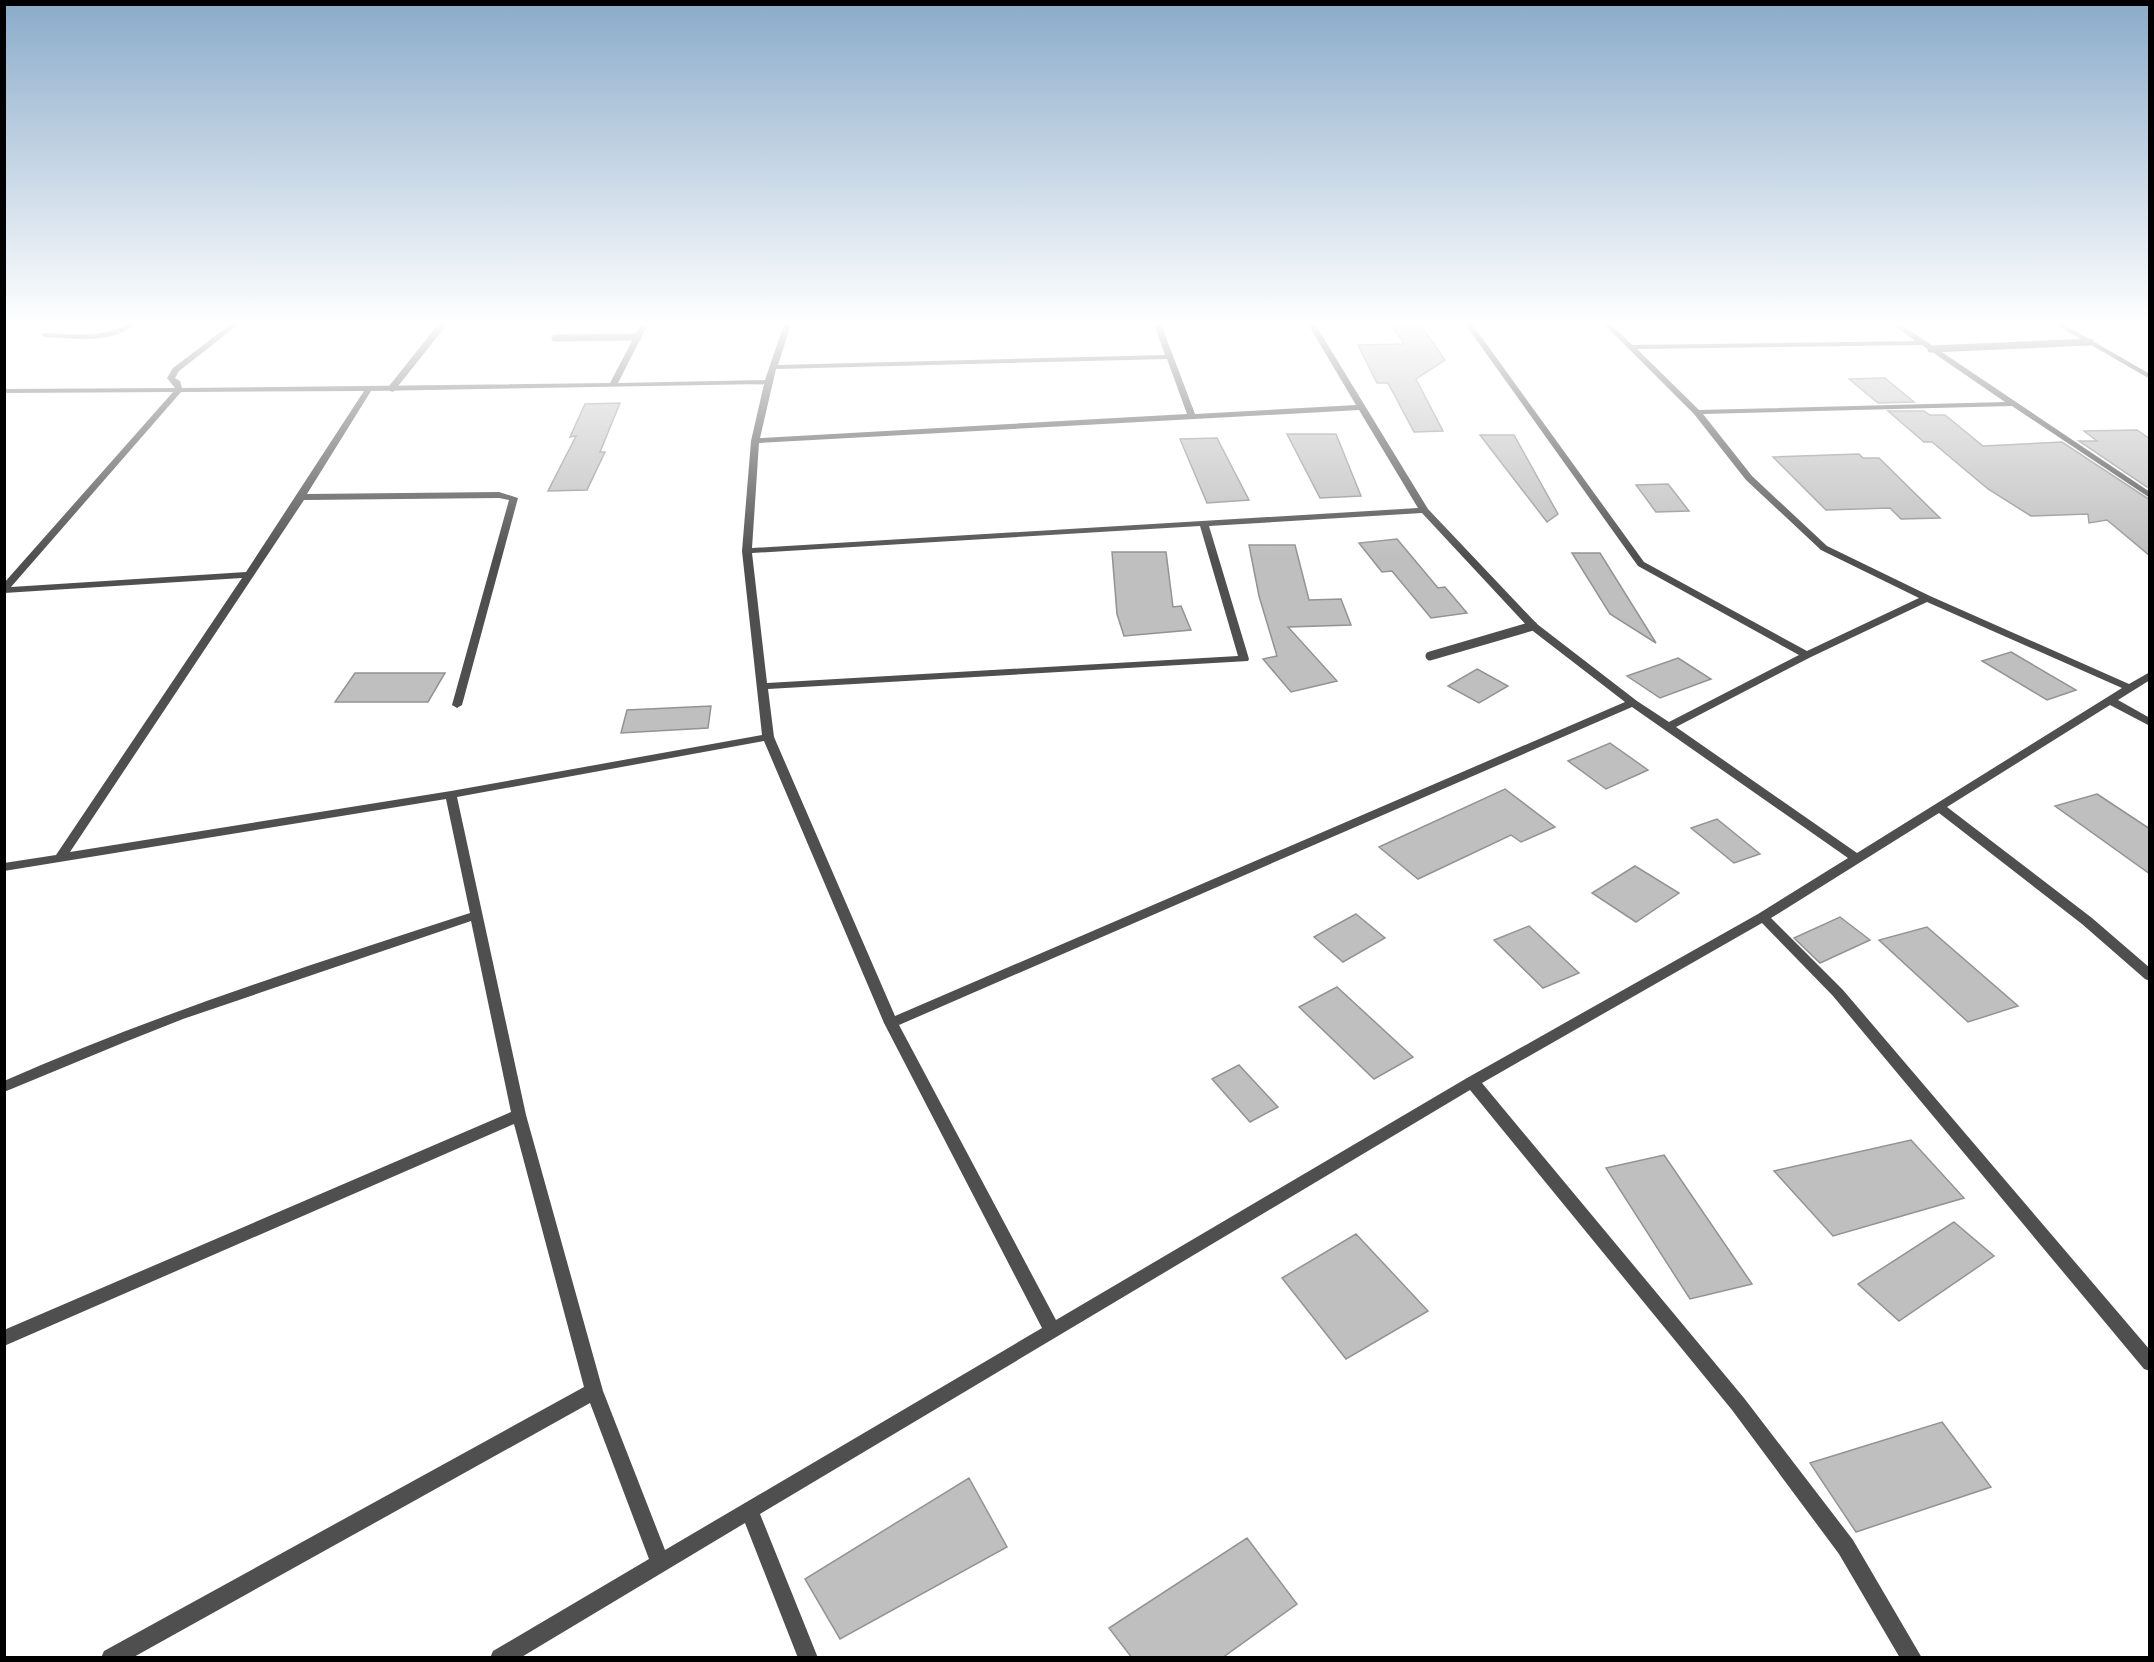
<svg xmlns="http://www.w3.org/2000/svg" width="2154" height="1662" font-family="Poppins,sans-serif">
  <rect width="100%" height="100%" fill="#fff"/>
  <path fill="#bfbfbf" stroke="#939393" stroke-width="1.5" d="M1391,324H1420L1445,360L1416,379L1443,431L1414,432L1388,383H1377L1358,345L1404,344Z
    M1885,378L1914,402L1878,403L1849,379Z
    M620,403L600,452H605L587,490L548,491L576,436L570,437L585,404Z
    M1888,411H1924L1930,415H1945L1983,446L2062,442L2150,500V556L2107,520L2089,523L2088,514L2031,516L1988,489L1932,442H1924Z
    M2137,430L2150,439V489L2079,441H2097L2084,431Z
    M1287,434H1336L1361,496L1320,498Z
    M1480,435H1514L1558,514L1547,522Z
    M1217,438L1249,500L1207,503L1180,439Z
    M1859,454L1863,458H1879L1940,518L1901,519L1890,508L1826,510L1773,457Z
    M1668,484L1689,511L1656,512L1636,485Z
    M1397,539L1438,588L1445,587L1467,613L1431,618L1392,571L1382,572L1359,543Z
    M1249,545H1295L1309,600L1341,599L1351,625L1288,627L1337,681L1291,692L1263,659L1277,656L1259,596Z
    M1112,552H1166L1173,607L1181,606L1191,630L1124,636L1117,614Z
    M1572,553H1600L1656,643L1610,614Z
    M2011,652L2076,690L2047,700L1982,661Z
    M1678,658L1711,679L1660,698L1627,676Z
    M1477,669L1508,686L1479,703L1448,686Z
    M355,673H445L428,702H335Z
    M711,706L708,728L621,733L627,710Z
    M1610,743L1648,770L1606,789L1568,761Z
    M1505,789L1555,827L1521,842L1511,835L1418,879L1379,847Z
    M2097,794L2150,829V874L2055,806Z
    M1717,819L1760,854L1734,863L1691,828Z
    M1635,866L1679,893L1636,922L1592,893Z
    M1356,914L1385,938L1343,962L1314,937Z
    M1840,917L1870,940L1820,963L1794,938Z
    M1529,926L1579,973L1543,988L1494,940Z
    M1927,927L2018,1006L1968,1022L1879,940Z
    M1337,987L1413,1057L1374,1079L1299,1007Z
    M1239,1065L1278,1107L1250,1122L1212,1079Z
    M1911,1140L1964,1198L1833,1236L1774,1171Z
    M1664,1155L1752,1284L1690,1299L1606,1168Z
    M1954,1222L1994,1256L1899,1321L1858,1284Z
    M1356,1234L1428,1311L1346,1359L1282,1278Z
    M1942,1422L1991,1487L1856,1532L1810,1463Z
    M969,1478L1007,1547L840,1639L805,1579Z
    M1247,1538L1297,1604L1222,1658H1132L1109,1628Z"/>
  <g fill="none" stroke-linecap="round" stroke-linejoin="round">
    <path stroke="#4f4f4f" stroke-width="7" d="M555,338L638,337
      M1931,349L2090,342
      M392,388L443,324"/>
    <path stroke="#4f4f4f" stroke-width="9" d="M1430,656L1533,626"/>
    <path fill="#4f4f4f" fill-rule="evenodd" d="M127,324H135C112,345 74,338 45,337L41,335L45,333C72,334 103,339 127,324Z
      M231,324H239L179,371L175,378L180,381L182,388L610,383L641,324H648L618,383L765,380L784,324H791L778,365L1165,355L1154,324H1161L1195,414L1356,405L1308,324H1315L1428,509L1537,624L1637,701L1669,722L1799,655L1638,566L1465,324H1472L1644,562L1807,651L1919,598L1821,550L1746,480L1694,414L1604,324H1611L1632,345L1915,341L1892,324H1900L2150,492V498L2012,406L1703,414L1752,476L1827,546L1930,596L2129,684L2150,672V680L2118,700L2150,718V726L2110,705L1947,807L2092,918L2150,968V981L2145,979L2082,924L1939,813L1771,918L1843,990L2150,1350V1371L2144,1369L1833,996L1762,923L1482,1083L1744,1398L1853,1540L1922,1658H1900L1839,1554L1732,1410L1470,1090L760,1514L818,1658H798L745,1523L520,1658H490L493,1651L649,1559L590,1403L132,1658H101L104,1651L584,1387L514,1124L4,1346V1330L511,1112L471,921L183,1019L125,1042L4,1092V1081C156,1014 313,964 470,913L446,799L4,871V863L56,855L242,578L4,593V583L173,392L4,393V389L175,388L167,378L173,368ZM1922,345L2005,402L1699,410L1637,349ZM1167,359L1187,414L760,438L776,369ZM764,384L751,441L742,551L762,735L451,791L70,852L304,500L499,498L509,500L452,705L457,708L462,705L518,498L499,492L307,494L371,391ZM364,391L246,572L11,587L181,392ZM1359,410L1418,508L752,548L759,443ZM1422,513L1529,628L1625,702L895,1016L774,737L768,689L1248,661L1249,659L1209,526ZM1200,526L1238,656L767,683L752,553ZM1927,602L2122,688L1857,853L1676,727L1811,657ZM1632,707L1848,858L1758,914L1467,1078L1056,1320L899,1025ZM764,741L884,1023L1042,1328L665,1550L603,1391L526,1115L457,797Z
      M2055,324H2063L2150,374V379Z"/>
  </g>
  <linearGradient id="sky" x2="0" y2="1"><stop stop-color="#8aabca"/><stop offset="0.58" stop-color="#fff"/><stop offset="1" stop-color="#fff" stop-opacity="0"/></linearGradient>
  <rect width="2154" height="557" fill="url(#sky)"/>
  <rect width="2154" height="1662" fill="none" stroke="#000000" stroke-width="12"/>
</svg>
